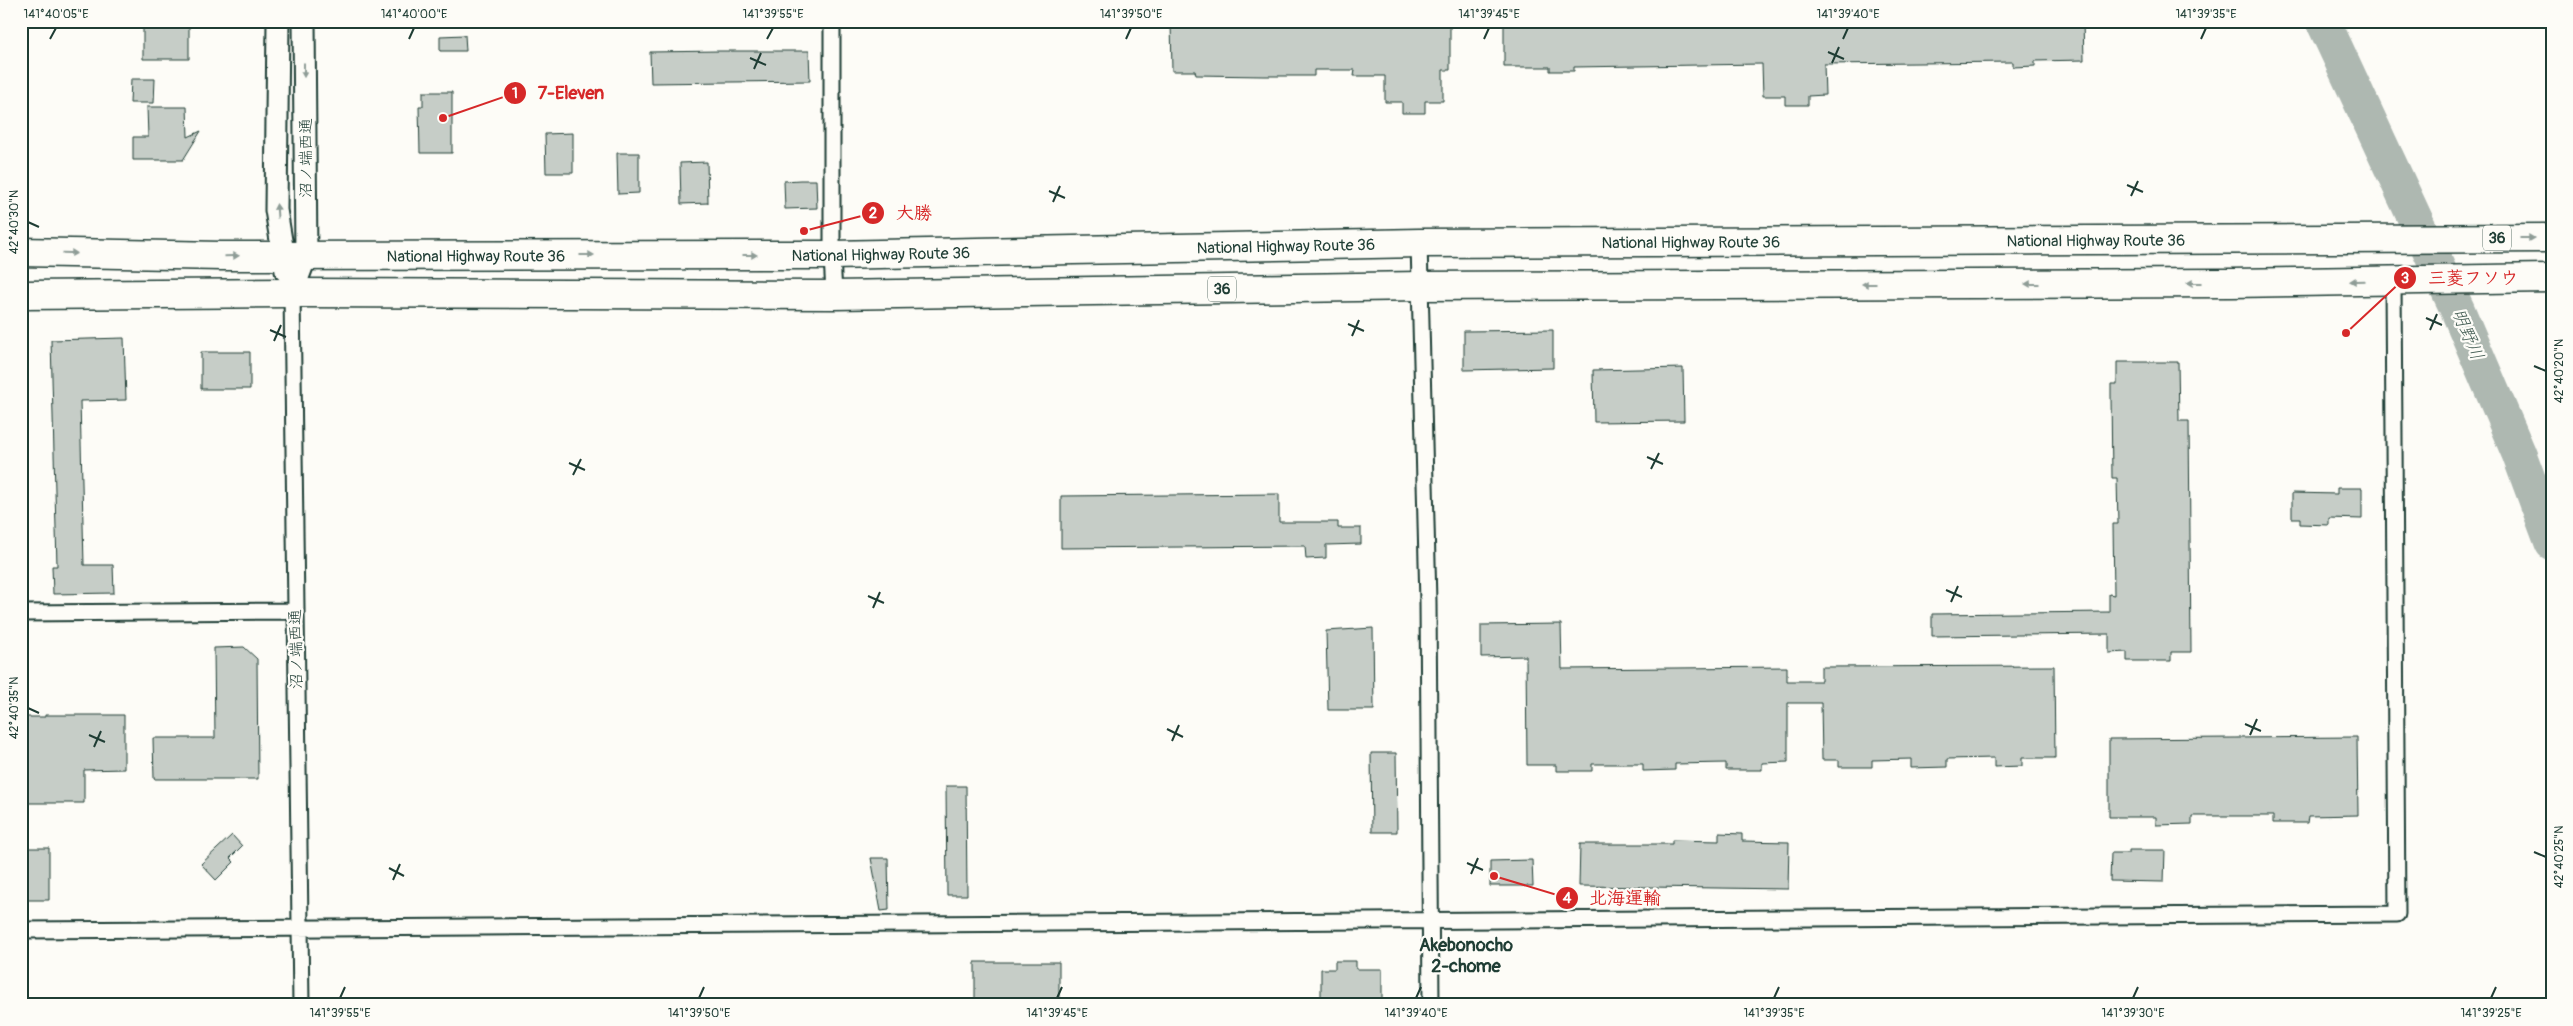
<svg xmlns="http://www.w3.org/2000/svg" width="2573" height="1026" font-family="Pangolin,'Klee One',sans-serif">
  <rect width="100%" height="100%" fill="#fdfcf7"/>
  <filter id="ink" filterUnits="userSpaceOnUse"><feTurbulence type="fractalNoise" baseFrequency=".02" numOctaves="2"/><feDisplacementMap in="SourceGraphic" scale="10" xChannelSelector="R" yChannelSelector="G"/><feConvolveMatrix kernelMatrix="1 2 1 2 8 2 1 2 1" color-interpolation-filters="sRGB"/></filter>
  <g filter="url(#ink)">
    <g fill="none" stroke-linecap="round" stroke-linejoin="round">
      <path stroke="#aeb8b1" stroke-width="35" d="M2323,21L2458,311L2519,454L2552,543"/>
    </g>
    <path fill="#c6cdc7" stroke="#1f3d34" d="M154,21H189V59H143V24H154Z
      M1171,21H1450V70H1443V101H1425V113H1402V102H1385V76H1354L1355,70H1314V76H1263L1196,75L1195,71H1172Z
      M1504,21H2083L2084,60L2035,61V66L2013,67V62L1824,64L1825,95L1808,96V105H1785V96H1763L1762,64L1574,67V71H1550V67H1504Z
      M465,35L466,51H440V36Z
      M720,51H809L810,81L651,83L650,52Z
      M131,79H155L154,103H130Z
      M423,92H452V153H420L419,106H423Z
      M147,107H187L188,137L201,131L183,160H133V137H148Z
      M573,133V173H546L545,134Z
      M617,153H639V193L618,194Z
      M707,162L708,203L681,204L680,163Z
      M800,180H816L817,208L785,209L784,181Z
      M1553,330V368L1464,370V331Z
      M124,338L126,400L80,401L84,565H113L114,593L53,594L52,566H57L51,340Z
      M201,352H250V389H201Z
      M2117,362H2178L2179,421H2189L2191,652H2171V661H2127V652L2109,653V634L1932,636V614L2109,612V594L2114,595L2113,524H2118L2117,478H2112L2111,395V384H2117Z
      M1683,368L1684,421L1594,422L1593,370Z
      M2337,488H2362V519L2329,518V525L2300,524V518H2292V493L2337,494Z
      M1279,494V522H1338V528H1361V544L1326,545V558L1306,559L1305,546L1061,548V496Z
      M1561,624L1562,669L1787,667V681H1821V667L2054,666L2055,758H2022V766L1994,767V758L1947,759V767L1911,768V759L1872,760V767H1839V760H1822L1821,703H1788V762L1762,763V770H1726V763L1675,764V770L1643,771V764H1592V771H1556V765H1527L1526,656L1481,657V625Z
      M1373,628L1374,710H1328L1326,631Z
      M244,647L257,659L258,779H154L153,738H215L214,648Z
      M45,715H124V769L84,770V803H24V800H21V717H45Z
      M2357,737L2358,815L2308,816L2307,823H2273V816H2192V824L2156,825V817H2109V739Z
      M1371,753H1396L1397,832H1372Z
      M946,786H966L967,895H947Z
      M1719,833L1742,834V841L1789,842L1788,889L1579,886L1580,844H1672V840L1719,841Z
      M232,835L242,846L230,858L234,862L216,880L201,864Z
      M21,848H49V900H21Z
      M2129,850H2165L2164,882L2110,881L2111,853H2129Z
      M871,858H888L889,910L881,911Z
      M1532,860L1533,886H1490V861Z
      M1335,961H1356V969H1382V1005H1321V969H1335Z
      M975,962H1059V1005H975Z"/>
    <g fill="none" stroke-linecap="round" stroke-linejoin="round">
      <defs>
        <path id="street" d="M832,21V255L834,295
          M1419,243L1428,602L1431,1005
          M292,293L301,1005
          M21,613L294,611
          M21,930L2397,914L2393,280"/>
        <path id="secondary" d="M278,21L276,210L286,271
          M292,293L306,256L304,21"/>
        <g id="highway">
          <path id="s1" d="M21,252L221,256L832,255L1419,243L2552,238"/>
          <path d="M21,295L292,293L834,295L1419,286L2232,283L2552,278"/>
        </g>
      </defs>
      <use href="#street" stroke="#1f3d34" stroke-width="19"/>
      <use href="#secondary" stroke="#1f3d34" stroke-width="25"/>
      <use href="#highway" stroke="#1f3d34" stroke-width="31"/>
      <use href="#street" stroke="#fdfcf7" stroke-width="15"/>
      <use href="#secondary" stroke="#fdfcf7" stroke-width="21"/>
      <use href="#highway" stroke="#fdfcf7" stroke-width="28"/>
    </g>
    <defs><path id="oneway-solid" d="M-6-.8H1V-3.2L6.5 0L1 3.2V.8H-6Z" transform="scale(1.25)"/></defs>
    <g fill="#8e9c96">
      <use href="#oneway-solid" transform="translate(304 70) rotate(90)"/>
      <use href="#oneway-solid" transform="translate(277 211) rotate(-94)"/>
      <use href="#oneway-solid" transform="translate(2527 238)"/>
      <use href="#oneway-solid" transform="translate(70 253) rotate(1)"/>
      <use href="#oneway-solid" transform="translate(587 255)"/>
      <use href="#oneway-solid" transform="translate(750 255)"/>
      <use href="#oneway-solid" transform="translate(232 256) rotate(-1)"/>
      <use href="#oneway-solid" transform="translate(2357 281) rotate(179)"/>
      <use href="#oneway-solid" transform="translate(2194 283) rotate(180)"/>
      <use href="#oneway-solid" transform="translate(1869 284) rotate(180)"/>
      <use href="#oneway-solid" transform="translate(2032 284) rotate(180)"/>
    </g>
  </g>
  <path fill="none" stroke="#1f3d34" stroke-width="2" d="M50,39L56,28M409,39L414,28M767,39L773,28M1126,39L1131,28M1484,39L1489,28M1843,39L1848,28M2201,39L2206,28M1828,52L1844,59M750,58L766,65M1832,63L1839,47M754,69L761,53M2127,185L2143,192M1049,191L1065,198M2131,196L2138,181M1053,202L1060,186M28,222L39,227M2426,318L2442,325M1348,324L1364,331M270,330L286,337M2430,330L2437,314M1352,336L1359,320M274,341L281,325M2534,366L2546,371M1647,457L1663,464M569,463L585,470M1651,469L1659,453M573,475L581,459M1946,590L1962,597M868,596L884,603M1951,602L1958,586M873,608L880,592M28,708L39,713M2245,724L2261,731M1167,729L1183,737M89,735L105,742M2250,735L2257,719M1172,741L1179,725M94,747L101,731M2534,852L2546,857M1467,863L1483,870M389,868L404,876M1471,874L1478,858M393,880L400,864M340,998L345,987M699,998L704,987M1057,998L1062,987M1416,998L1421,987M1774,998L1779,987M2133,998L2138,987M2491,998L2496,987"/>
  <g text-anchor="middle" stroke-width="4.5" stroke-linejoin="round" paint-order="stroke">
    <g fill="#fdfcf7" stroke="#62766e" stroke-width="1">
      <rect x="2483" y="225.5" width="28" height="25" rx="4"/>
      <rect x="1208" y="276.5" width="28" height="25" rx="4"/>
    </g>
    <g font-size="15" font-weight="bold" fill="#1f3d34">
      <text x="2497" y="243">36</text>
      <text x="1222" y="294">36</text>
    </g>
    <g font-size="16" fill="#1f3d34" stroke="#fdfcf7">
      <text transform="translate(305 158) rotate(-90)" y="6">沼ノ端西通</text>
      <text dy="6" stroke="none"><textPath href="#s1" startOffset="2075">National Highway Route 36</textPath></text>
      <text dy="6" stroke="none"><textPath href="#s1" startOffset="1670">National Highway Route 36</textPath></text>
      <text dy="6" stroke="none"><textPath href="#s1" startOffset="1265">National Highway Route 36</textPath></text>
      <text dy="6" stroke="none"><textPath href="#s1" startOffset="860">National Highway Route 36</textPath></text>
      <text dy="6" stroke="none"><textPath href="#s1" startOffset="455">National Highway Route 36</textPath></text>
      <text transform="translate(295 649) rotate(-91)" y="6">沼ノ端西通</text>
    </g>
    <g font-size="18" font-style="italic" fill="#435c53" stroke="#fdfcf7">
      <text transform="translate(2468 334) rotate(67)" y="6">明野川</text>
    </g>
    <g font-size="18" font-weight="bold" fill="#1f3d34" stroke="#fdfcf7">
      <text x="1466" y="951">Akebonocho<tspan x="1466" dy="21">2-chome</tspan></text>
    </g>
  </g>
  <path fill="none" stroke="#d62828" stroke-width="2" d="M443 118L515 93M804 231L873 213M2346 333L2405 278M1494 876L1567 898"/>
  <g fill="#d62828" stroke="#fdfcf7" stroke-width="2">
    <circle cx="443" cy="118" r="5"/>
    <circle cx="804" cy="231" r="5"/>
    <circle cx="2346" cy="333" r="5"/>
    <circle cx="1494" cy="876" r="5"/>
    <circle cx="515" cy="93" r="12"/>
    <circle cx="873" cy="213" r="12"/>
    <circle cx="2405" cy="278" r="12"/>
    <circle cx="1567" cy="898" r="12"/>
  </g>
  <g font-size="15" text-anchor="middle" font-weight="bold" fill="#fff">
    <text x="515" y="98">1</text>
    <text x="873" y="218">2</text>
    <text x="2405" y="283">3</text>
    <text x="1567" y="903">4</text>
  </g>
  <g font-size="18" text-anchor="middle" font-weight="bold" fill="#d62828" stroke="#fdfcf7" stroke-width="4.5" stroke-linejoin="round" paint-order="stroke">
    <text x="571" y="99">7-Eleven</text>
    <text x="914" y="219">大勝</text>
    <text x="2473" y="284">三菱フソウ</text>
    <text x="1625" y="904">北海運輸</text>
  </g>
  <rect width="2573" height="1026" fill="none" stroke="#fdfcf7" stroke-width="55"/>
  <rect x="28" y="28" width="2518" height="970" fill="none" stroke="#1f3d34" stroke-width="2"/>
  <g font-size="12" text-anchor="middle" fill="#1f3d34">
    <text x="56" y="18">141°40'05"E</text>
    <text x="414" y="18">141°40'00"E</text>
    <text x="773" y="18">141°39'55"E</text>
    <text x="1131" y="18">141°39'50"E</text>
    <text x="1489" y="18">141°39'45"E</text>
    <text x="1848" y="18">141°39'40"E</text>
    <text x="2206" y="18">141°39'35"E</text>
    <text transform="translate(14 222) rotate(-90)" y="4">42°40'30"N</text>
    <text transform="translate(2559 371) rotate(-90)" y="4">42°40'20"N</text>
    <text transform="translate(14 708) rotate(-90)" y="4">42°40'35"N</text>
    <text transform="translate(2559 857) rotate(-90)" y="4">42°40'25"N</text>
    <text x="340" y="1017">141°39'55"E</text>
    <text x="699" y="1017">141°39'50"E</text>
    <text x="1057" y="1017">141°39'45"E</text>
    <text x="1416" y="1017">141°39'40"E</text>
    <text x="1774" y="1017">141°39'35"E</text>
    <text x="2133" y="1017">141°39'30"E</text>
    <text x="2491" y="1017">141°39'25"E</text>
  </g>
</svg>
